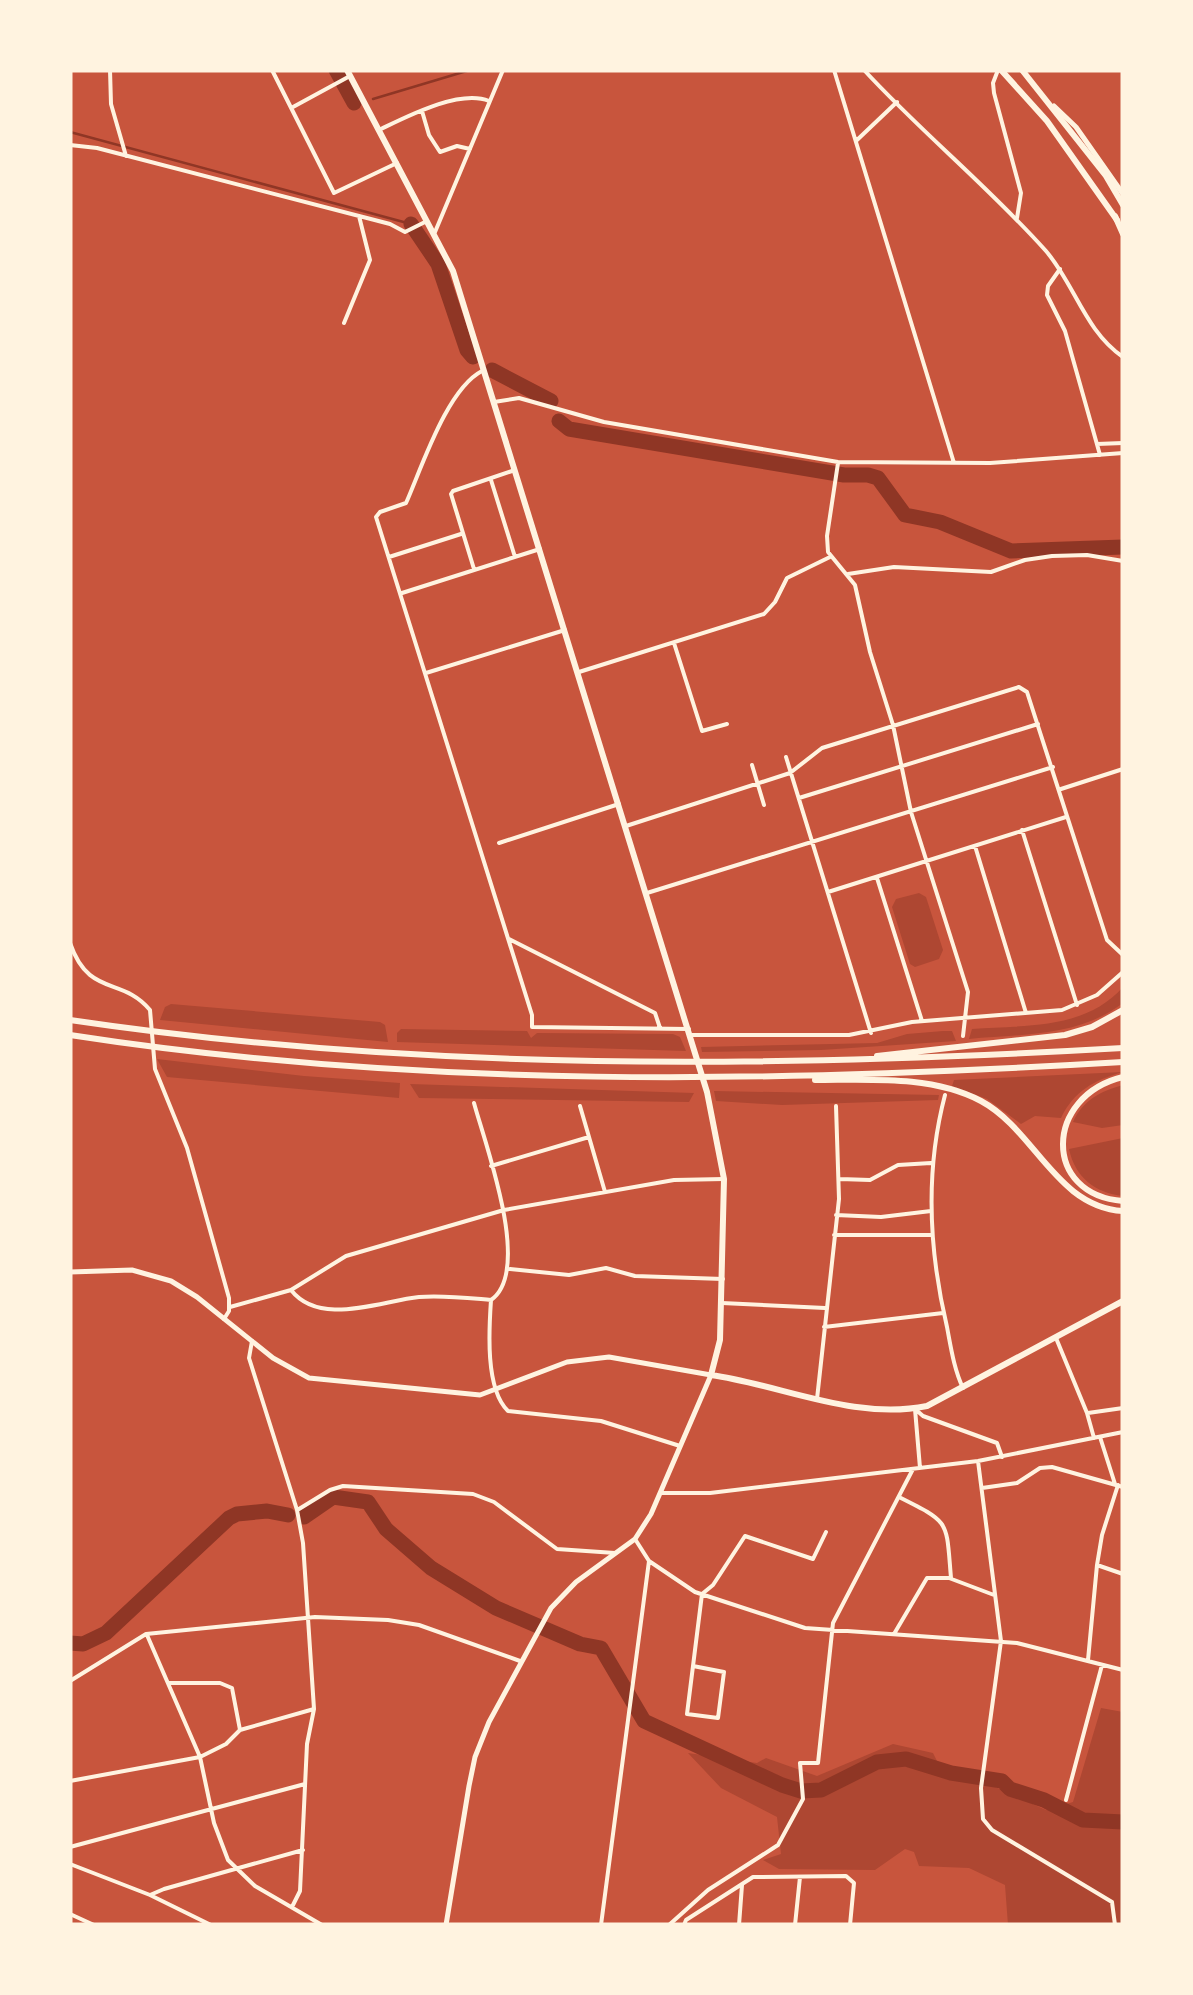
<svg xmlns="http://www.w3.org/2000/svg" width="1193" height="1995" font-family="'Source Sans 3',sans-serif">
  <rect width="100%" height="100%" fill="#c8553d"/>
  <path fill="#ae4732" d="M919,893L926,897L943,950L939,959L915,967L910,964L892,907L896,899Z
    M1123,987V1003C1079,1037 1021,1034 969,1039L972,1029C1024,1025 1085,1030 1123,987Z
    M171,1004L380,1022L385,1025L388,1042L160,1020L165,1007Z
    M401,1029L527,1031L531,1038L537,1033L673,1034L680,1037L686,1051L397,1042V1033Z
    M943,1031H952L956,1041L821,1050L702,1052L701,1047L877,1043L907,1034Z
    M157,1059L304,1076L400,1083L399,1098L167,1077Z
    M1123,1072C1094,1080 1074,1091 1061,1118L1035,1116L1021,1124L987,1099L952,1086L954,1080Z
    M410,1084L694,1093L689,1102L419,1098Z
    M1123,1085V1125L1102,1128L1073,1122C1083,1100 1101,1091 1123,1085Z
    M714,1091L939,1095L938,1100L782,1105L716,1101Z
    M1123,1138V1196C1095,1193 1075,1177 1069,1149Z
    M1101,1708L1123,1712V1925H1008L1005,1885L969,1868L919,1866L914,1852L905,1849L875,1870L779,1869L763,1860L781,1854L777,1817L721,1788L688,1753L757,1763L766,1758L817,1776L893,1744L933,1753L946,1779L993,1786L1046,1810L1073,1802Z"/>
  <g fill="none" stroke-linecap="round" stroke-linejoin="round">
    <path stroke="#8f3625" stroke-width="2.5" d="M373,99L470,70
      M354,103H357
      M70,132L411,224"/>
    <path stroke="#8f3625" stroke-width="15" d="M336,70L354,103
      M411,224L438,264L467,350L473,357
      M492,370L551,401
      M559,421L569,429L844,475H868L878,478L905,515L940,522L1011,551L1123,547
      M304,1517L333,1497L368,1502L386,1529L431,1568L496,1608L580,1644L601,1648L644,1721L782,1785L801,1791L821,1790L877,1762L906,1759L951,1773L1002,1781L1010,1789L1044,1800L1083,1820L1123,1822
      M70,1643L83,1644L106,1633L229,1518L237,1514L267,1511L288,1515"/>
    <path stroke="#fff3e0" stroke-width="4" d="M110,70L111,104L126,156
      M272,70L334,193L397,163
      M834,70L954,463
      M998,70L993,83L994,93L1021,193L1017,218
      M293,107L350,76
      M422,111L429,135L440,152L457,146L470,149
      M381,129C408,116 460,89 489,101
      M857,140L897,102
      M70,145L97,148L390,224L405,232L425,222
      M435,232L503,70
      M1060,269L1048,286L1047,295L1065,331L1100,455
      M344,323L370,260L359,216
      M482,371C447,389 422,467 406,503L380,512L376,517L532,1015V1027L689,1029
      M494,402L519,398L604,422L838,462L990,463L1123,453
      M1097,444L1123,443
      M838,463L827,536L828,552L855,585L870,652L893,725L911,812L968,992L963,1036
      M491,480L515,557
      M389,557L461,534
      M474,569L451,494L453,491L512,471
      M848,574L894,567L991,572L1025,560L1052,556L1087,555L1123,561
      M402,593L540,549
      M674,643L702,731L727,724
      M579,672L764,614L775,602L787,578L830,557
      M426,673L565,630
      M786,757L871,1033
      M752,765L764,805
      M1061,789L1123,769
      M799,798L1038,724
      M626,826L790,773L822,748L1019,687L1027,692L1107,940L1123,955
      M1022,830L1077,1005
      M499,843L619,804
      M975,846L1026,1013
      M877,878L922,1021
      M828,892L1066,817
      M647,893L1053,767
      M509,939L655,1013L660,1028
      M70,943C89,998 122,976 150,1010L155,1069L187,1148L229,1298V1311L224,1319
      M691,1035H849L912,1022L1062,1010L1097,995L1123,972
      M945,1095C925,1171 929,1251 947,1327C951,1348 954,1369 963,1388
      M474,1103C485,1144 533,1271 491,1300C489,1329 485,1389 508,1411L601,1421L680,1446
      M580,1106L605,1192
      M491,1166L589,1137
      M840,1179L870,1180L898,1165L931,1163
      M836,1215L881,1217L931,1211
      M834,1235H931
      M510,1269L569,1275L606,1268L635,1276L723,1279
      M291,1290C320,1327 380,1301 419,1297C443,1295 468,1298 491,1300
      M722,1303L825,1308
      M230,1307L291,1290L346,1256L504,1210L674,1180L724,1179
      M824,1327L943,1313
      M1056,1338L1087,1413L1094,1438
      M252,1341L249,1358L297,1510L303,1543L314,1709L307,1744L300,1891L292,1907
      M817,1399L839,1199L836,1106
      M915,1409L923,1416L997,1443L1002,1457
      M915,1409L920,1468
      M1088,1413L1123,1408
      M1100,1437L1115,1484
      M978,1461L1001,1641L981,1788L983,1819L992,1830L1112,1902L1115,1925
      M982,1488L1017,1483L1040,1468L1052,1467L1123,1487
      M661,1493H710L978,1461L1123,1432
      M899,1497C951,1523 946,1520 951,1578
      M299,1509L330,1490L343,1486L473,1494L494,1502L557,1549L615,1553
      M649,1561L695,1592L805,1628L1017,1643L1123,1670
      M1097,1565L1102,1535L1118,1485
      M894,1634L927,1578H949L994,1595
      M147,1635L200,1757L214,1823L228,1860L255,1886L322,1925
      M1088,1660L1097,1565L1123,1574
      M693,1666L724,1672L718,1718L687,1714L702,1594L713,1585L745,1536L813,1559L826,1532
      M70,1681L146,1634L315,1617L388,1620L419,1625L520,1661
      M168,1683H220L232,1688L240,1730
      M70,1781L200,1757L226,1744L240,1730L314,1709
      M1066,1800L1102,1665
      M70,1847L305,1784
      M70,1864L150,1895L211,1925
      M150,1895L164,1889L303,1850
      M70,1914L94,1925
      M601,1925L649,1561L635,1539
      M669,1925L708,1890L778,1845L803,1799L800,1763H818L833,1623L913,1469
      M684,1925L686,1920L753,1877L846,1876L854,1883L850,1925
      M739,1925L742,1885
      M795,1925L800,1877"/>
    <path stroke="#fff3e0" stroke-width="4" d="M537,70H555
      M864,70C922,133 989,187 1046,251C1075,285 1085,331 1123,357"/>
    <path stroke="#fff3e0" stroke-width="5" d="M70,1272L132,1270L171,1281L197,1297L273,1358L309,1378L480,1395L567,1362L609,1357L711,1375L651,1514L635,1539L576,1582L551,1608L489,1722L475,1757L469,1786L446,1925"/>
    <path stroke="#fff3e0" stroke-width="5" d="M1054,106L1076,127L1123,194"/>
    <path stroke="#fff3e0" stroke-width="6" d="M347,70L453,271L707,1092L724,1179L720,1340L711,1375C781,1385 855,1421 927,1406L1123,1301
      M1001,70L1047,121L1117,220
      M1022,70L1106,176L1123,205"/>
    <path stroke="#fff3e0" stroke-width="6" d="M1115,216L1123,234
      M70,1020C420,1072 771,1068 1123,1048
      M70,1035C419,1089 772,1083 1123,1062
      M877,1056L1065,1035L1092,1027L1123,1010
      M1123,1077C1044,1096 1042,1195 1123,1201
      M815,1080C869,1080 932,1075 981,1101C1035,1130 1056,1207 1123,1211"/>
  </g>
  <rect width="1193" height="1995" fill="none" stroke="#fff3e0" stroke-width="145"/>
</svg>
